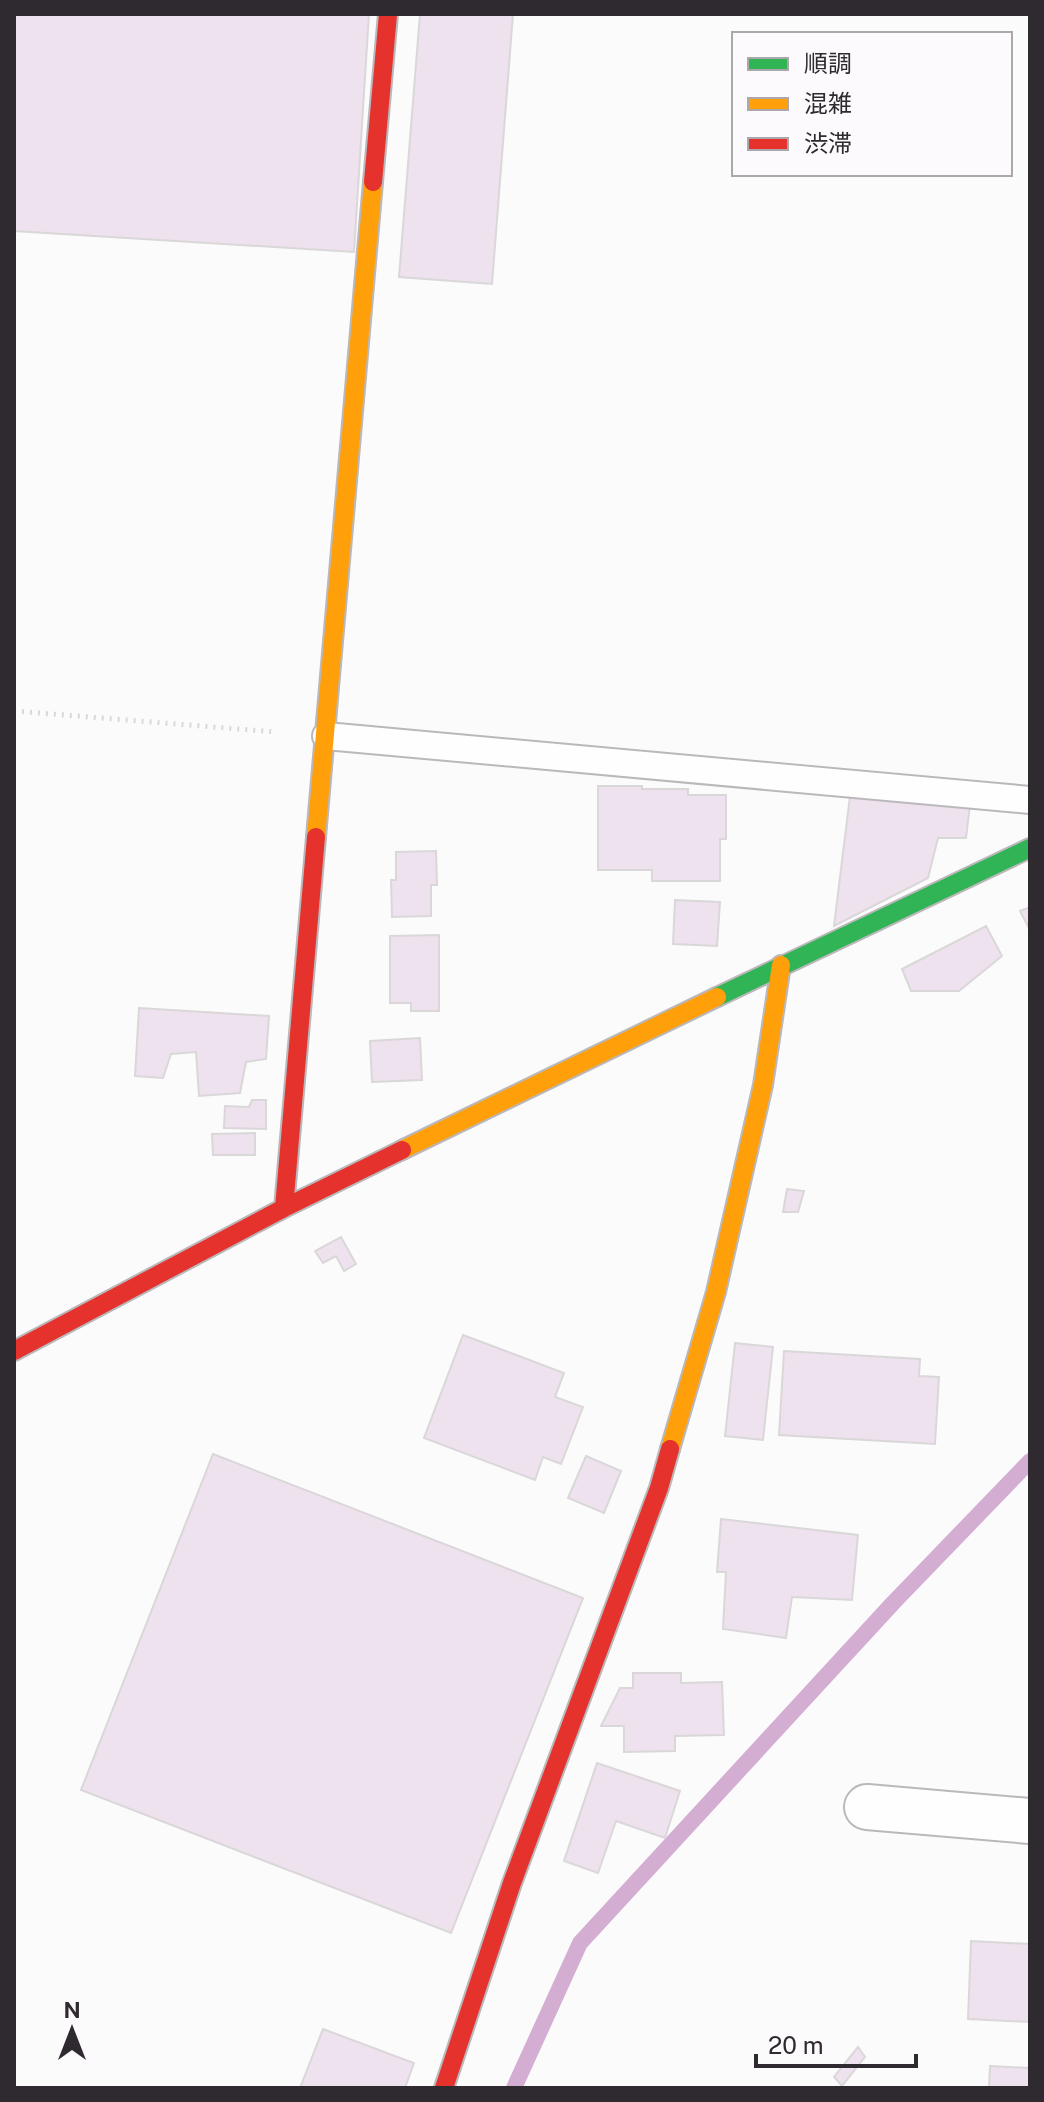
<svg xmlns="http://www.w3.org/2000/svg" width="1044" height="2102" font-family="'Public Sans','Noto Sans JP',sans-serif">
  <rect width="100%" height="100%" fill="#fcfbfc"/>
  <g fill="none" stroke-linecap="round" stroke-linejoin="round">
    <path stroke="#d4add2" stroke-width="16" d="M514,2088L580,1943L893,1603L1030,1461"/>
  </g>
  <path fill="#ede2ed" stroke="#dad7d9" stroke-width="2" d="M14,14H369L354,252L14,231Z
    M420,14H513L492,284L399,277Z
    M598,786H642V789H688V795H726V839H720V881H652V870H598Z
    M851,788L971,797L966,838H938L928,878L834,926Z
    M436,851L437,885H431V916L392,917L391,880H396V852Z
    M675,900L720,902L717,946L673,944Z
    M1030,907V930L1020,911Z
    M986,926L1002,956L959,991H911L902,969Z
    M439,935V1011H411V1003H390V936Z
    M139,1008L269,1016L266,1059L246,1062L240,1093L199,1096L196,1052L171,1054L163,1078L135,1076Z
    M420,1038L422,1080L372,1082L370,1041Z
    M252,1100H266V1129L224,1128L225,1106L249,1107Z
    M255,1133V1155H213L212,1134Z
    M787,1189L804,1191L798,1212H783Z
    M341,1237L356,1264L344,1271L336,1256L323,1263L315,1251Z
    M463,1335L564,1373L555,1397L583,1407L561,1464L543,1457L535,1480L424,1438Z
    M735,1343L773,1347L763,1440L725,1436Z
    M784,1351L920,1359L919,1376L939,1377L935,1444L779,1435Z
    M213,1454L583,1598L451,1933L81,1790Z
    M586,1456L621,1471L604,1513L568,1498Z
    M721,1519L858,1535L852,1600L792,1597L786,1638L723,1629L726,1572H717Z
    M633,1673H681V1683L722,1682L724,1735L675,1736V1751L624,1752V1726H601L620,1688H633Z
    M597,1763L680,1791L665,1838L616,1821L598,1873L564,1861Z
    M971,1941L1030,1944V2022L968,2019Z
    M323,2029L414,2063L405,2088H300Z
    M858,2047L865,2057L842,2086L834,2077Z
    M990,2066L1030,2068V2088H989Z"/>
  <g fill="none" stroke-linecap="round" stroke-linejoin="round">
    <defs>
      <path id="lane" d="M326,736L1030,800"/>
      <path id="street" d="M867,1807L1030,1821"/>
      <path id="fast" d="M717,997L1030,848"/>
      <path id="slow" d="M316,837L373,182
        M402,1150L717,997
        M670,1449L716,1292L763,1085L781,965"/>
      <path id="jam" d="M373,182L388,14
        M284,1208L316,837
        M14,1351L284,1208L402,1150
        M444,2088L512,1883L659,1488L670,1449"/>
    </defs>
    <use href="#lane" stroke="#bbb8bb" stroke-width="30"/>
    <use href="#street" stroke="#bbb8bb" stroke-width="48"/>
    <use href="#fast" stroke="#bbb8bb" stroke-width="22"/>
    <use href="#slow" stroke="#bbb8bb" stroke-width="22"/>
    <use href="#jam" stroke="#bbb8bb" stroke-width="22"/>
    <path stroke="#d9d8d9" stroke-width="5" stroke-dasharray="2 6" stroke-linecap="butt" d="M14,711L276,732"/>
    <use href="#lane" stroke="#fffeff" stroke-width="26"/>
    <use href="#street" stroke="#fffeff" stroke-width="44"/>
    <use href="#fast" stroke="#30b455" stroke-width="18"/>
    <use href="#slow" stroke="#ff9f0a" stroke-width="18"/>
    <use href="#jam" stroke="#e5322d" stroke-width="18"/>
  </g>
  <rect width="1044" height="2102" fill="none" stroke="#2f2a2f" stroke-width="32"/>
  <rect x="732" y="32" width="280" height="144" fill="#fdfafd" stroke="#aba7ab" stroke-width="2"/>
  <rect x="748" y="58" width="40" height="12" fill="#30b455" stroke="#aba7ab" stroke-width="2"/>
  <text x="804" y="72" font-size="24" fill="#2f2a2f">順調</text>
  <rect x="748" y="98" width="40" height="12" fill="#ff9f0a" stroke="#aba7ab" stroke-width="2"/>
  <text x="804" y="112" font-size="24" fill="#2f2a2f">混雑</text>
  <rect x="748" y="138" width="40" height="12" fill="#e5322d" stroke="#aba7ab" stroke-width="2"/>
  <text x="804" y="152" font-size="24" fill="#2f2a2f">渋滞</text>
  <g transform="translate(72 2030)" stroke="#fdfafd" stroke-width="6" paint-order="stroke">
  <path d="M0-6L14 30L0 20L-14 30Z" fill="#2f2a2f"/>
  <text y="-12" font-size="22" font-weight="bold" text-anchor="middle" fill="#2f2a2f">N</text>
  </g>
  <path d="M756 2054v12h160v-12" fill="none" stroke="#2f2a2f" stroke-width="4"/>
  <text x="768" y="2054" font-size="24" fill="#2f2a2f" stroke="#fdfafd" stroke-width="6" paint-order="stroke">20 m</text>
</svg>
